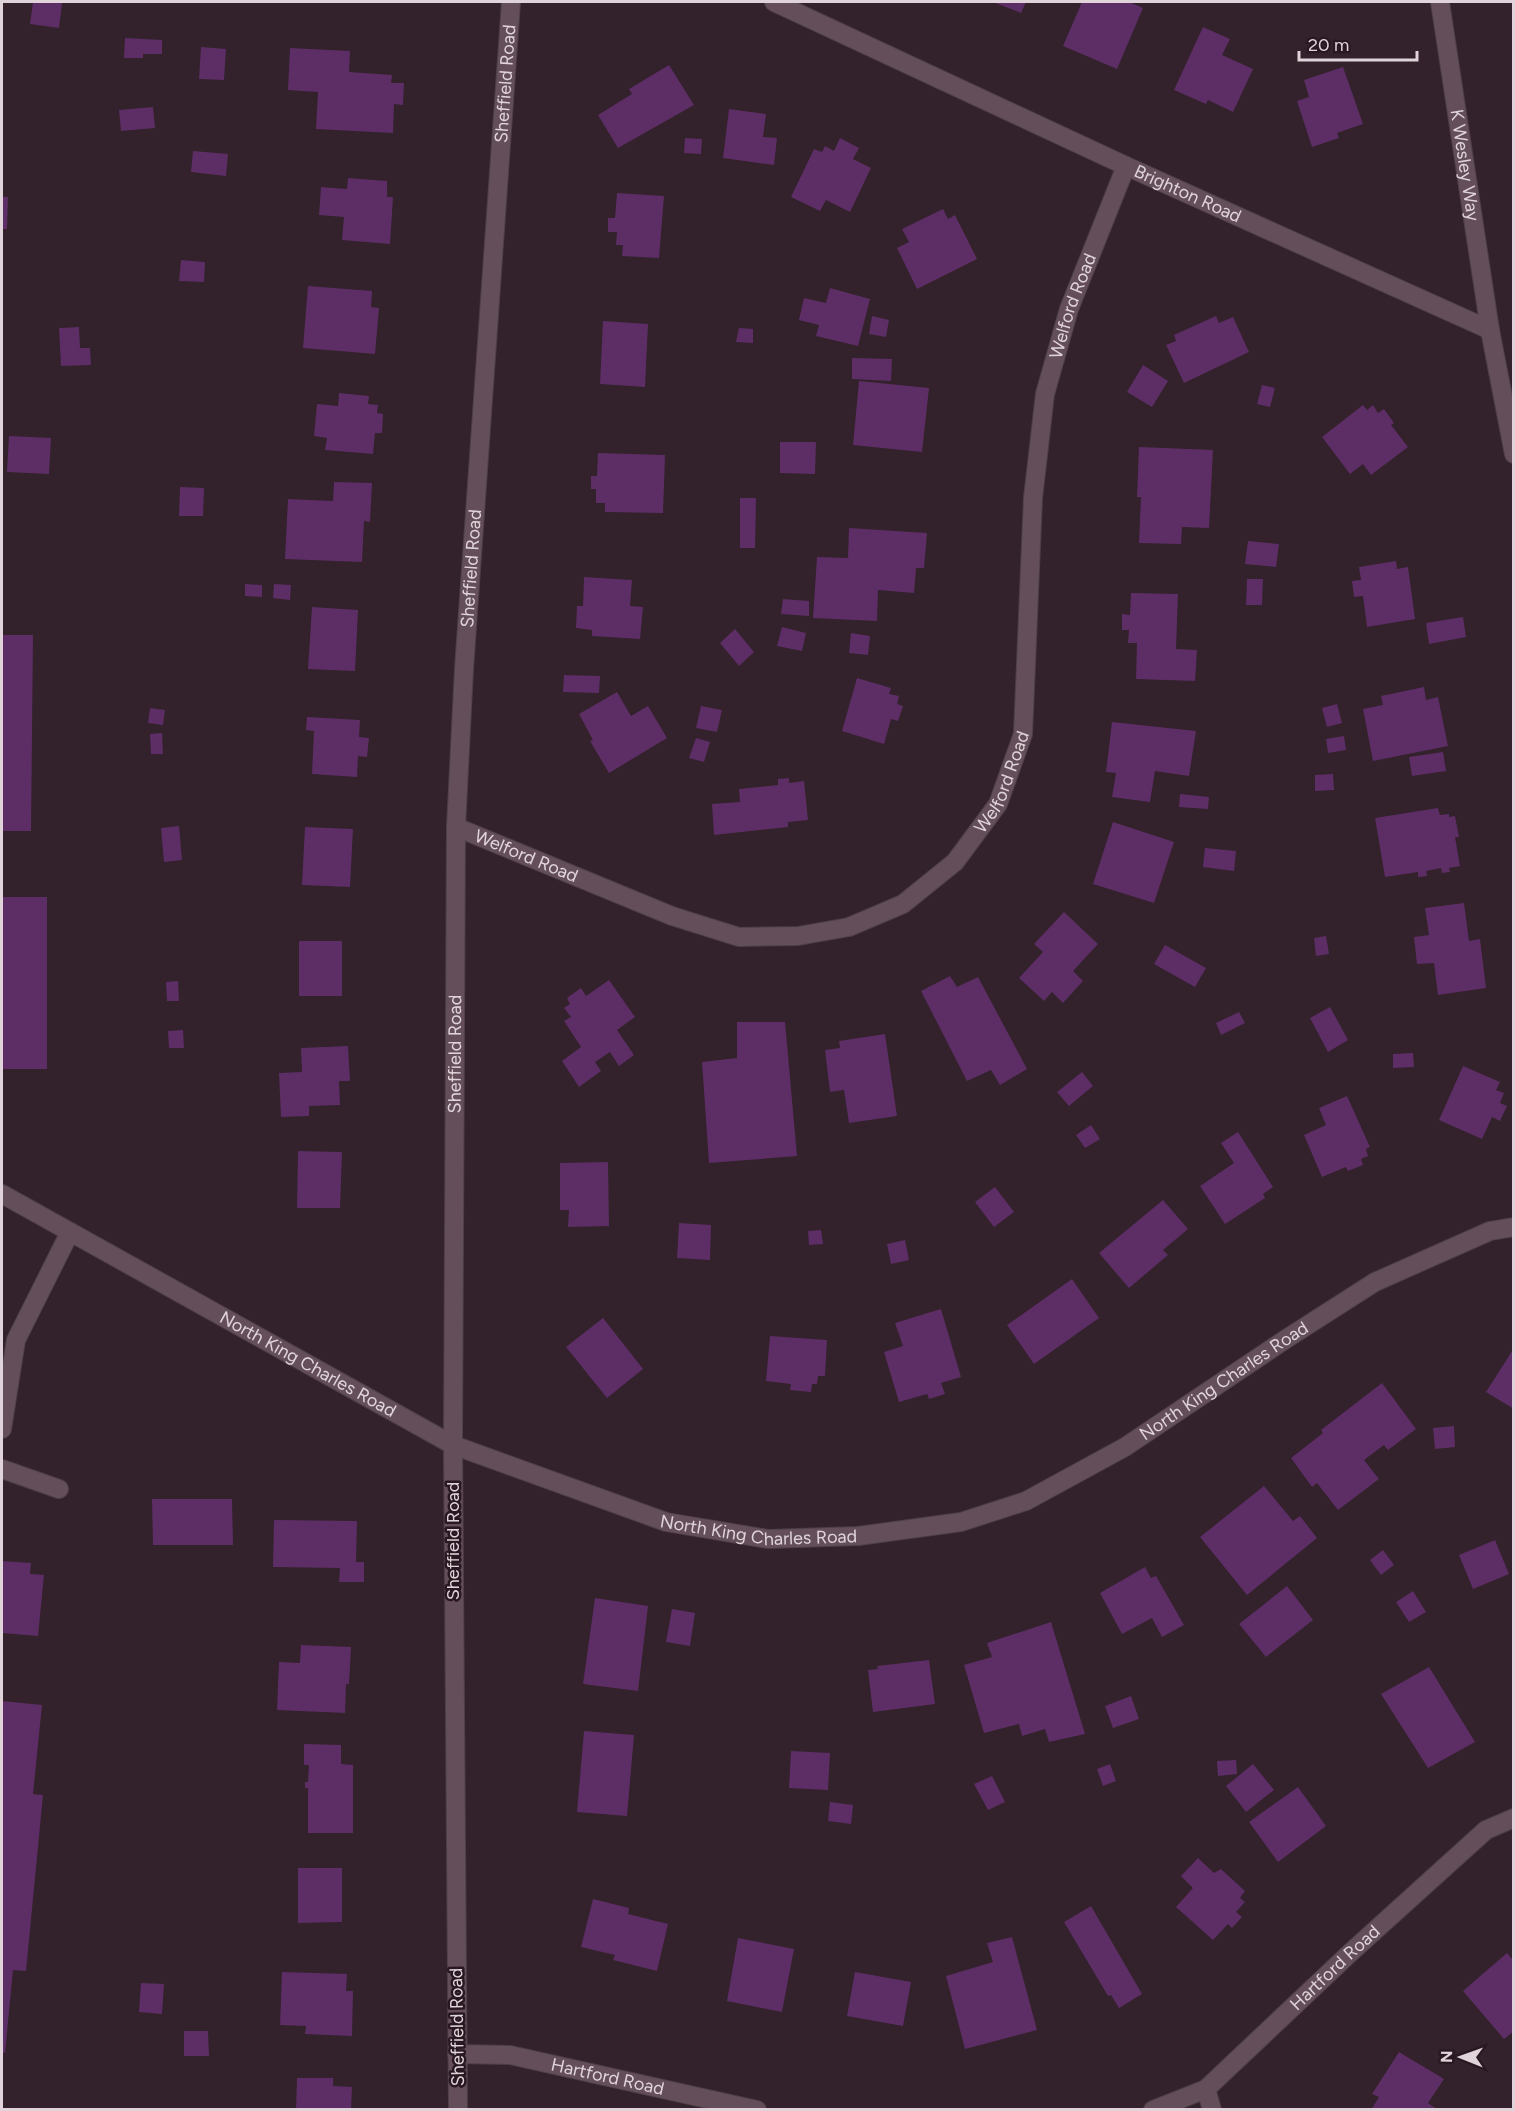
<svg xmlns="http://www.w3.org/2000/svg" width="1515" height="2111" font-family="Figtree,sans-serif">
  <rect width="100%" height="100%" fill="#33212b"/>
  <path fill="#5c2e65" d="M33,2L62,3L59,28L30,24Z
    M993,2H1026L1021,13Z
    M1082,2H1129L1143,8L1117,69L1063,46Z
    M1203,27L1230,39L1222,55L1253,69L1233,112L1208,100L1206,104L1174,90Z
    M125,38L162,40V54H143V58H124Z
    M201,47L226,49L224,80L199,79Z
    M290,48L350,51L349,72L392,75L391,83H404L403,105L394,104L393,133L316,129L318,92L288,90Z
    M669,65L694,105L618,148L598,115L632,94L629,89Z
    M1343,67L1363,124L1337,133L1339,138L1312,147L1297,101L1309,97L1304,80Z
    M153,107L155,128L121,131L119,110Z
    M729,109L766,114L763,137L777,138L774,165L723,158Z
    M685,138L702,139L701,154L684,153Z
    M840,138L859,148L853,159L871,168L850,212L826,200L820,211L791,197L814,149L822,152L825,146L834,151Z
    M193,151L228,154L226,176L191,172Z
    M348,178L387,181V197H393L390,244L342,240L344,217L319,215L321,187L347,189Z
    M617,193L664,196L659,258L622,256L623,245H616L617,232H608V218H615Z
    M2,197H8L7,229H2Z
    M943,209L948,219L955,215L977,259L917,289L897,248L909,242L902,229Z
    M181,260L205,262L204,282L179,281Z
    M308,286L372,291L371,307L379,308L375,354L303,348Z
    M830,288L870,299L858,346L816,336L819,325L799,320L804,298L826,303Z
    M872,316L889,320L886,337L869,334Z
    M1216,316L1219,323L1233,317L1249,352L1184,383L1166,345L1176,341L1174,335Z
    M603,321L648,324L645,387L600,384Z
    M79,327L80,348H90L91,365L61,366L59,328Z
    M739,328L753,329V343L736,342Z
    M852,358L892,359L891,381L852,379Z
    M1143,365L1168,381L1152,407L1127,392Z
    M859,381L929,388L922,452L853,445Z
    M1262,385L1275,388L1270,407L1257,404Z
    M339,393L369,396L368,404L378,405L377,413L383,414L382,433H375L373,454L325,450L327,438L314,436L317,404L338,406Z
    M1363,405L1367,410L1373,405L1378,413L1384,409L1394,423L1391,425L1408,447L1371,475L1363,464L1350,474L1322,437Z
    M9,436L51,438L49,474L7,472Z
    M780,442H816L815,474L780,473Z
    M1139,447L1213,450L1209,528L1182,527L1181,544L1139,543L1141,497H1137Z
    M598,453L665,455L663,513L605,512V503H596V489H591V476H597Z
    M334,482L372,483L370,522L364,521L362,562L285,559L288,499L333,501Z
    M180,487L204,488L203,516H179Z
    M740,498H756L755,548H740Z
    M849,528L927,533L924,568H916L914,593L878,590L877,621L813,618L817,557L848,558Z
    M1248,541L1279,544L1276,567L1245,564Z
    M1396,561L1397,569L1408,567L1415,619L1367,627L1363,596L1354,597L1352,581L1361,580L1359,567Z
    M584,577L632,580L630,606L643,607L640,639L592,636V630L576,628L577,606H583Z
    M1247,579H1263L1262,605H1246Z
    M245,584L262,585V597L245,596Z
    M274,584L291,585L290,600L273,598Z
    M1131,593L1178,594L1176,649L1197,650L1195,681L1136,679L1137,643H1128L1129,630H1122V614L1130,615Z
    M783,599L809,601V616L781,614Z
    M312,607L358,610L355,671L308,669Z
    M1463,617L1466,637L1429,644L1426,623Z
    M782,627L806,633L802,651L777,646Z
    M735,629L754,652L739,666L720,643Z
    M851,633L870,636L868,655L849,653Z
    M2,635H33L31,831H2Z
    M564,675L600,676L599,693L563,692Z
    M857,678L891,688L889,694L899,696L897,704L903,706L898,721L891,719L884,744L842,731Z
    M1424,687L1426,700L1438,697L1448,746L1373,761L1363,709L1383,705L1381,696Z
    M617,692L631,716L648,706L667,738L609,773L590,741L593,740L579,714Z
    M1337,704L1342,723L1327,727L1322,708Z
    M701,706L722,710L717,732L696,728Z
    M150,708L165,710L163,725L148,723Z
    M307,717L360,720L359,737L369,738L367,757L358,756L357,777L312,774L314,731L306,730Z
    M1112,722L1196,731L1189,776L1155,771L1150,802L1112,797L1116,773L1106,772Z
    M162,733L163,754H151L150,734Z
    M1344,736L1346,750L1328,753L1326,739Z
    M696,738L710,742L704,762L689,758Z
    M1443,752L1446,771L1412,776L1409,757Z
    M1333,774L1334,790L1315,791V775Z
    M789,778V783L804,781L808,820L788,822V827L714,835L712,804L740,802L739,789L778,785V779Z
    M1180,794L1209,797L1208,809L1179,807Z
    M1438,808L1440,815L1449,814V817L1455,816L1459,837H1455L1460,866L1449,868L1450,872L1442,873L1441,868L1426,871L1427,876L1418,877V872L1385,877L1375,818Z
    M1113,822L1174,842L1154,903L1093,884Z
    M179,826L182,860L164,862L161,828Z
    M305,827L353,829L350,887L302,885Z
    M1205,848L1236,851L1234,871L1203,867Z
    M2,897H47V1069H2Z
    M1464,903L1469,941L1480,939L1486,988L1438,995L1434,963L1417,964L1414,937L1429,935L1425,908Z
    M1064,912L1098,944L1073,971L1083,981L1063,1003L1052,992L1044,1001L1019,978L1043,952L1034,944Z
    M1326,936L1329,954L1316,956L1314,938Z
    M299,941H342V996H299Z
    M1165,945L1206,968L1195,987L1154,964Z
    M950,976L957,987L978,977L1027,1069L1000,1085L991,1070L967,1081L921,991Z
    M609,980L635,1017L617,1030L634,1055L619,1066L610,1052L595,1062L601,1071L579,1087L562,1061L581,1047L564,1021L571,1017L564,1008L570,1004L567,998L581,988L586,996Z
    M178,981L179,1001H167L166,982Z
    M1330,1007L1348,1040L1328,1052L1310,1018Z
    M1239,1012L1245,1023L1221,1035L1216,1023Z
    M737,1022H785L797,1156L709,1163L702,1062L737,1058Z
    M183,1030L184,1048H169L168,1031Z
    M885,1034L897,1116L849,1123L844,1090L830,1092L825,1050L840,1048L839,1041Z
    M348,1046L350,1081H339L340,1105L309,1106V1116L281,1117L279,1073L302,1072L301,1048Z
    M1413,1053L1414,1067L1393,1068V1054Z
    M1463,1066L1500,1082L1496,1090L1504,1093L1500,1103L1507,1106L1500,1121L1492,1117L1482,1139L1439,1120Z
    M1082,1072L1093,1086L1069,1106L1057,1092Z
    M1347,1096L1370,1147L1366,1149L1368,1156L1361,1159L1363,1165L1348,1171L1346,1167L1322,1177L1304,1135L1326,1125L1319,1108Z
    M1091,1125L1100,1139L1085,1148L1076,1135Z
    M1238,1132L1273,1187L1263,1194L1265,1198L1225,1224L1200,1186L1234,1163L1221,1143Z
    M298,1151L342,1152L340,1208H297Z
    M608,1162L609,1226L568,1227L569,1210H560V1163Z
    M995,1187L1014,1212L994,1227L975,1202Z
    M1163,1200L1188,1229L1163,1250L1168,1255L1129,1288L1099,1253Z
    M679,1223L711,1225L710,1260L677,1258Z
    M821,1230L823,1244L809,1245L808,1231Z
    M905,1240L909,1260L891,1264L887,1244Z
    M1072,1279L1099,1318L1034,1364L1007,1325Z
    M941,1309L961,1377L941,1383L945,1394L929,1399L927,1394L899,1402L884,1352L903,1346L895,1323Z
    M603,1318L643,1369L607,1398L566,1347Z
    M770,1336L827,1340L825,1376H818L817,1384H812L811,1392L790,1390L791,1384L766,1381Z
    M1514,1348V1409L1486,1392Z
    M1382,1383L1416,1429L1388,1450L1384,1445L1364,1460L1379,1479L1338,1510L1317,1483L1312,1487L1291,1458L1323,1433L1321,1430Z
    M1454,1426L1455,1447L1435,1449L1433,1428Z
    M1264,1486L1293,1521L1300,1516L1317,1538L1247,1595L1200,1537Z
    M152,1499H232L233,1545H153Z
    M274,1520L357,1521L356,1562H364V1582H339L340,1568L273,1567Z
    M1495,1540L1509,1574L1473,1589L1459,1555Z
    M1383,1550L1394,1565L1381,1575L1370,1560Z
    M2,1561L31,1563L30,1574L44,1575L38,1636L2,1633Z
    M1145,1567L1151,1578L1156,1576L1184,1625L1162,1637L1152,1618L1122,1634L1100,1593Z
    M1287,1586L1313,1620L1266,1657L1239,1624Z
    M1413,1591L1426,1612L1409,1622L1396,1602Z
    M595,1598L648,1606L638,1691L583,1684Z
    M672,1609L695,1613L690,1646L666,1642Z
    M1051,1622L1085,1734L1049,1742L1045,1729L1022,1736L1019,1724L984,1733L964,1665L992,1657L987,1643Z
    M301,1645L351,1647L349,1684H346L345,1713L277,1710L279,1662L300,1663Z
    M929,1660L935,1704L873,1712L868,1670L878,1669L877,1666Z
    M1429,1667L1475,1742L1428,1768L1381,1694Z
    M1131,1696L1139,1719L1113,1728L1105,1706Z
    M2,1701L42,1705L33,1794L43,1795L26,1971L13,1970L5,2053L2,2052Z
    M584,1731L634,1735L627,1816L577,1812Z
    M304,1744L341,1745V1764L353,1765V1833H308V1788H305V1782H308L309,1765H304Z
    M791,1751L830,1753L828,1790L789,1788Z
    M1236,1760L1237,1774L1218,1776L1217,1761Z
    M1110,1764L1116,1781L1103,1786L1097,1769Z
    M1253,1764L1274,1790L1246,1812L1226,1786Z
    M992,1776L1005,1802L988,1810L974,1784Z
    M1298,1787L1326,1826L1278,1862L1249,1822Z
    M830,1802L853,1805L851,1824L828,1821Z
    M1198,1858L1214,1873L1221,1869L1245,1891L1240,1898L1245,1902L1236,1912L1242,1917L1232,1928L1228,1924L1213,1940L1176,1907L1193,1888L1181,1876Z
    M298,1868H342V1922L298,1923Z
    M593,1899L629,1908L628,1914L668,1924L657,1971L613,1960L615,1955L581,1947Z
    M1091,1906L1142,1994L1119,2008L1111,1995L1108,1996L1064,1922Z
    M1012,1937L1037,2030L965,2049L946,1976L993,1962L987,1943Z
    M738,1938L794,1949L782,2012L727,2001Z
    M1507,1953L1514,1961V2031L1504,2039L1463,1991Z
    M282,1972L347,1974L346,1991H353L352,2036L305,2034L306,2026L280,2025Z
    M855,1972L911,1982L903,2026L847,2016Z
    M141,1983L164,1984L162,2014L139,2012Z
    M184,2031H208L209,2056H184Z
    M1399,2052L1444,2079L1428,2103L1438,2110H1371L1379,2097L1372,2094Z
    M297,2078H333V2086L352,2087L351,2109L296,2110Z"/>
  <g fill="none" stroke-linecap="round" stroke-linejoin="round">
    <defs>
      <path id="lane" d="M2,1429L16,1340L70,1232
        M2,1469L59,1489"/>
      <g id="street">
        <path id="s1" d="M774,2L1126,166L1490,330"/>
        <path id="s2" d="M1440,2L1490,330L1514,454"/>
        <path id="s3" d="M456,827L672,916L739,937L798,936L849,927L903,904L955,862L998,804L1023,734L1033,498L1045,394L1069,309L1126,166"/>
        <path id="s4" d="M2,1194L453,1445L666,1522L768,1539L858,1536L961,1522L1026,1501L1125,1447L1286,1339L1375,1282L1490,1231L1514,1227"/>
        <path id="s5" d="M457,2054L510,2055L757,2110"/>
        <path d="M1206,2089L1212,2110"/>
        <path id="s6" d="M458,2110L453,1445L456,827L464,669L511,2"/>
        <path id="s7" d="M1153,2110L1206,2089L1350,1953L1486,1830L1514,1818"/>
      </g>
    </defs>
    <use href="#lane" stroke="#4d3f47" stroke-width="20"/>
    <use href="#street" stroke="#4d3f47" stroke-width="20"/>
    <use href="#lane" stroke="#634e59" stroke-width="18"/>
    <use href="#street" stroke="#634e59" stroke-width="18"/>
  </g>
  <g text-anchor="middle" stroke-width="5" stroke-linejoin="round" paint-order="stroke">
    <g font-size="18" fill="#e0d4da" stroke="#291821">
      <text dy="6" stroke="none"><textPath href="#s6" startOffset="2028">Sheffield Road</textPath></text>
      <text dy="6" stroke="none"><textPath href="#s2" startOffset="165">K Wesley Way</textPath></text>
      <text dy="6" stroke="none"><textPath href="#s1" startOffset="456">Brighton Road</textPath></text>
      <text dy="6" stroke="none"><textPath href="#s3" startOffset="1120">Welford Road</textPath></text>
      <text dy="6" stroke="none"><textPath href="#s6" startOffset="1542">Sheffield Road</textPath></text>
      <text dy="6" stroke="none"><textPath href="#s3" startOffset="634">Welford Road</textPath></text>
      <text dy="6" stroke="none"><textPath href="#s3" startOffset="76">Welford Road</textPath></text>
      <text dy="6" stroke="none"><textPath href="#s6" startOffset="1056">Sheffield Road</textPath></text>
      <text dy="6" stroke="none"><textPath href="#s4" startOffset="350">North King Charles Road</textPath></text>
      <text dy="6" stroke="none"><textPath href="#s4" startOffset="1340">North King Charles Road</textPath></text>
      <text dy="6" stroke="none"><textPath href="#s4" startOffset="836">North King Charles Road</textPath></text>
      <text transform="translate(453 1541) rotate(-90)" y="6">Sheffield Road</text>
      <text dy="6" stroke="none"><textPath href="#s7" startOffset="234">Hartford Road</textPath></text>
      <text transform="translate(457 2027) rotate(-91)" y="6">Sheffield Road</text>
      <text dy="6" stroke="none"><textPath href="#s5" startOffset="153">Hartford Road</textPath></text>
    </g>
  </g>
  <rect width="1515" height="2111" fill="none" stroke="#e0d4da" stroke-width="6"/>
  <g transform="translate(1461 2057) rotate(271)" stroke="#291821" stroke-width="4.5" paint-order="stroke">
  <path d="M0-4.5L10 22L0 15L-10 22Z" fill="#e0d4da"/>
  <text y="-9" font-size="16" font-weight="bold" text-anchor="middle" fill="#e0d4da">N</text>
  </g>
  <path d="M1299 51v9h118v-9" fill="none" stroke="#e0d4da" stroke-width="3"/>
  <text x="1308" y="51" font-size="18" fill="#e0d4da" stroke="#291821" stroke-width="4.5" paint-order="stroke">20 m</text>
</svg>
